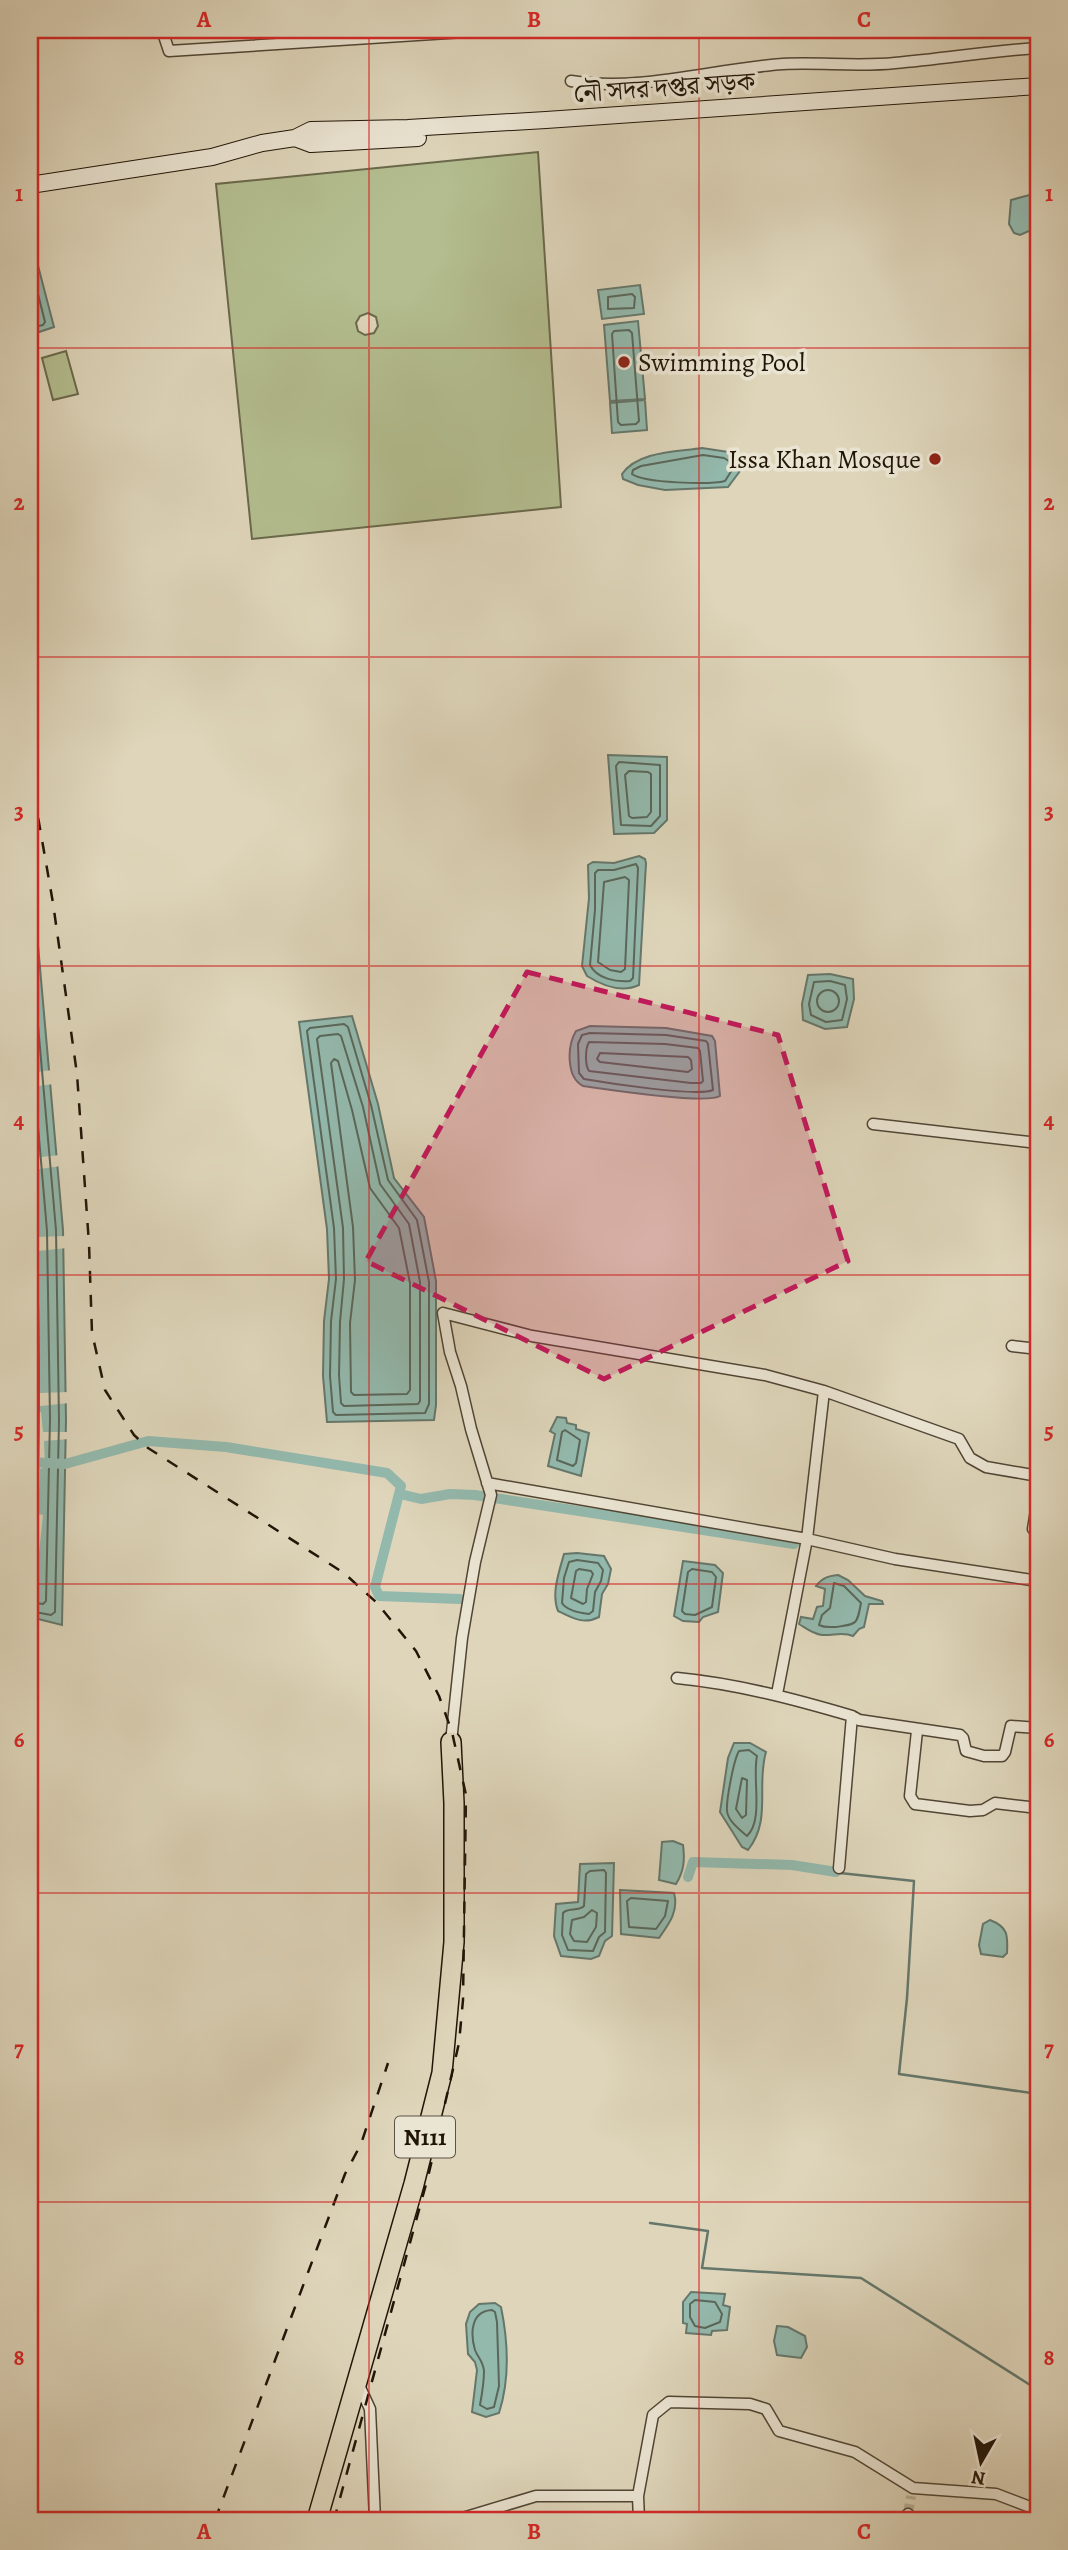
<svg xmlns="http://www.w3.org/2000/svg" width="1068" height="2550" font-family="Alegreya,'Noto Serif Bengali',serif">
  <rect width="100%" height="100%" fill="#ded5ba"/>
  <filter id="stains"><feTurbulence type="fractalNoise" baseFrequency=".00286" numOctaves="4"/><feColorMatrix values="0 0 0 0 .2 0 0 0 0 .09 0 0 0 0 .02 0 0 0 .5 -.17"/></filter>
  <radialGradient id="worn" r=".72"><stop offset=".6" stop-color="#630" stop-opacity="0"/><stop offset="1" stop-color="#630" stop-opacity=".3"/></radialGradient>
  <path fill="#b3bd8f" stroke="#6a694b" stroke-width="2" fill-rule="evenodd" d="M538,152L561,507L252,539L216,184ZM368,313L376,317L378,326L374,333L365,335L358,331L356,323L360,316Z
    M66,351L78,394L53,400L42,358Z"/>
  <path fill="#93b9ad" stroke="#65776b" stroke-width="2" d="M1033,194L1038,197V227L1020,235L1014,233L1009,224L1011,200Z
    M30,235L54,327L30,335Z
    M640,285L644,314L602,319L598,290Z
    M638,321L645,399L610,401L604,325Z
    M645,400L647,430L612,433L610,403Z
    M702,448L728,452L739,460L740,471L728,487L665,490L638,485L623,479L622,474C638,451 676,452 702,448Z
    M608,755L667,757V820L654,833L614,834Z
    M639,856L645,859L646,863L639,985C622,993 603,986 587,976L582,966L589,898L588,865L593,862L614,863Z
    M30,875L33,888L63,1230L66,1420L62,1625L30,1617Z
    M830,974L853,979L854,999L847,1027L825,1029L803,1020L802,1004L808,975Z
    M352,1016L378,1104L394,1178L424,1217L436,1281V1405L434,1420L327,1422L323,1376L324,1321L329,1279L327,1229L299,1022Z
    M590,1026L666,1028L712,1036L715,1041L720,1096C706,1105 605,1089 583,1086C566,1077 567,1046 576,1031Z
    M557,1417L566,1418L567,1423L576,1425V1429L589,1433L581,1476L548,1466L555,1434L550,1431Z
    M577,1553L604,1556L611,1569L608,1584L602,1594L599,1617C584,1625 572,1618 558,1611C551,1594 559,1572 564,1554Z
    M683,1561L715,1565L723,1573L718,1612L703,1617L699,1622L683,1621L674,1616Z
    M838,1575L848,1580L865,1596L882,1601L883,1604H869L864,1627L859,1629L853,1636C842,1631 833,1636 822,1635C813,1634 807,1629 799,1624L801,1617L813,1619L817,1607L823,1606L825,1589L816,1586C822,1578 828,1576 838,1575Z
    M734,1743H750L766,1752C756,1785 772,1820 748,1850L742,1847L720,1812L728,1758Z
    M673,1841L683,1845C685,1860 684,1871 676,1884L659,1880L662,1842Z
    M614,1863L612,1936L605,1941L599,1956L591,1959L561,1956L554,1936L556,1904L578,1902L580,1864Z
    M620,1890L674,1893C679,1911 669,1924 659,1938L621,1934Z
    M990,1920C1008,1927 1008,1935 1007,1953L1003,1957L981,1954L979,1945L983,1924Z
    M691,2292L725,2294L723,2305L730,2307L727,2330L712,2331L711,2335L686,2333L687,2324L683,2323V2302Z
    M495,2303L501,2307C508,2341 510,2379 499,2413L486,2417L472,2412L477,2370L475,2362L468,2354L466,2324L470,2312L479,2304Z
    M777,2326L788,2327L805,2336L807,2347L801,2358L777,2355L774,2341Z"/>
  <path fill="#ded5ba" d="M52,1070L54,1084L30,1087V1073Z
    M30,1144L32,1158L60,1155L61,1166L32,1170L37,1237L66,1236L67,1240V1248L38,1251L40,1393L69,1392V1403L41,1406H30Z
    M41,1412L43,1432H69V1439L44,1441L45,1467L40,1469L38,1514L43,1515L37,1572L30,1571V1413Z"/>
  <g fill="none" stroke-linecap="round" stroke-linejoin="round">
    <path stroke="#5a675a" stroke-width="2" d="M30,262L45,322L43,325L30,328
      M632,294L635,297L634,308L608,309V297Z
      M629,330L632,333L639,421L636,424L621,425L618,422L612,334L614,331Z
      M703,455L724,458L732,463V470L725,481C710,485 644,483 632,474L633,470L641,466Z
      M619,762L660,765V816L651,826L621,825L616,766Z
      M629,771L648,772L651,774V812L647,817L632,818L629,816L625,775Z
      M636,864L638,868L633,978L630,981C616,982 597,979 590,965L595,910V873L598,870H614Z
      M625,877L629,880L625,969L621,972L610,970L598,962L604,882Z
      M30,934L56,1230L59,1420L55,1612L51,1615L30,1611
      M830,981L845,985L847,999L842,1020L826,1022L811,1015L809,1004L814,982Z
      M817 1001a11 11 0 1 1 22 0a11 11 0 1 1-22 0Z
      M344,1024L348,1027L371,1105L388,1180L417,1220L429,1282V1404L425,1413L336,1415L333,1412L330,1376L331,1321L336,1279L334,1228L307,1031L310,1028Z
      M30,1033L47,1231L50,1419L46,1601L43,1604L30,1602
      M590,1033L666,1035L706,1041L708,1044L713,1090C697,1097 607,1083 584,1079L579,1073L578,1044L582,1035Z
      M338,1034L341,1036L363,1107L380,1184L409,1224L420,1282V1401L418,1404L344,1406L341,1403L339,1375L340,1322L344,1279L343,1228L317,1039L320,1036Z
      M589,1042L665,1044L698,1048L700,1051L703,1081L701,1083H691L589,1071C585,1065 585,1049 589,1042Z
      M600,1053L688,1057L691,1060L692,1069L688,1072L600,1062L597,1059Z
      M334,1059L338,1061L352,1110L370,1188L399,1228L410,1283V1390L407,1394L354,1395L351,1392L350,1323L355,1280L353,1227L331,1063Z
      M30,1153C43,1298 39,1443 36,1588L30,1592
      M565,1430L580,1440L576,1463L573,1466L557,1460L562,1432Z
      M577,1560L598,1563L603,1570L601,1581L595,1592L593,1611L589,1614C580,1613 567,1611 562,1603L564,1578L569,1562Z
      M579,1569L591,1571L593,1574L587,1589L586,1602L583,1604L571,1598L576,1571Z
      M692,1569L712,1572L716,1577L712,1607L695,1615L685,1614L682,1611L688,1572Z
      M834,1583L844,1586L861,1603C857,1625 857,1624 836,1627C828,1627 825,1628 819,1625L822,1615L830,1608Z
      M749,1750L757,1756C752,1778 764,1820 747,1836C740,1830 728,1821 727,1811C726,1800 734,1759 739,1751Z
      M742,1778L747,1780L746,1815L742,1818L736,1809Z
      M590,1871L604,1870L606,1873L605,1932L599,1937L593,1951L568,1950L562,1935L563,1913C568,1907 578,1912 584,1906L586,1874Z
      M631,1898L668,1901L665,1916L656,1929L629,1927L627,1901Z
      M592,1910L597,1913L596,1927L587,1942L574,1941L570,1934L572,1920L584,1917Z
      M695,2300L715,2302L722,2314L720,2322L705,2328L695,2326L690,2317V2304Z
      M492,2310L495,2312L497,2322L499,2386L494,2407L487,2409L480,2405C482,2394 484,2382 484,2371C483,2361 478,2358 475,2350C470,2333 471,2311 492,2310Z"/>
    <path stroke="#65776b" stroke-width="2.5" d="M840,1873L914,1881L907,1998L899,2074L1038,2094
      M650,2223L708,2231L702,2268L861,2278L1038,2390"/>
    <path stroke="#93b9ad" stroke-width="10" d="M30,1462L65,1464L148,1441L226,1447L387,1473L401,1486L375,1587L379,1596L460,1599
      M400,1494L421,1499L450,1494L475,1495L794,1544
      M688,1877L693,1862L792,1865L836,1872"/>
    <path stroke="#b8af96" stroke-width="10" stroke-dasharray="10 5" stroke-linecap="butt" d="M908,2514L911,2496"/>
    <defs>
      <path id="street" d="M162,30L169,51L495,30
        M571,81C641,92 713,69 783,64C820,62 858,67 895,63C943,59 990,51 1038,48
        M873,1124L1029,1142
        M1012,1346L1038,1349
        M487,1483L807,1539L895,1559L1038,1581
        M1038,1498L1033,1529H1038
        M677,1678C738,1684 794,1699 852,1716L839,1868
        M777,1694L807,1539L824,1391
        M852,1716L859,1720L960,1735L963,1738L966,1751L984,1756H1002L1005,1752L1011,1726L1038,1728
        M917,1731L910,1796L915,1804L970,1811L983,1810L995,1803L1038,1808
        M451,1742L462,1638L475,1562L491,1495L471,1429L461,1386L450,1352L443,1313L532,1336L765,1375L824,1391L959,1439L970,1458L986,1467L1038,1476
        M358,2383L370,2409L375,2520
        M456,2520L536,2496H638
        M639,2520L638,2496L653,2415L669,2402L750,2404L766,2409L779,2431L855,2452L913,2488L996,2494L1038,2510
        M907,2520L908,2514"/>
      <path id="secondary" d="M295,138L311,144L418,138
        M30,185L212,157L262,143L295,138L311,130L408,128L546,120L1038,86"/>
      <path id="highway" d="M317,2520L414,2184L442,2073L454,1942V1803L451,1742"/>
    </defs>
    <use href="#street" stroke="#504534" stroke-width="13"/>
    <use href="#secondary" stroke="#211507" stroke-width="18"/>
    <use href="#highway" stroke="#211507" stroke-width="22"/>
    <use href="#street" stroke="#eae4d2" stroke-width="10"/>
    <use href="#secondary" stroke="#eae4d2" stroke-width="16"/>
    <use href="#highway" stroke="#ded5ba" stroke-width="19"/>
    <path stroke="#211507" stroke-width="2.5" stroke-dasharray="12 12" stroke-linecap="butt" d="M30,771L53,903L77,1074L89,1244L92,1333L105,1390L134,1435L148,1448L344,1573L377,1603L416,1651L439,1696L452,1732L466,1795L463,2000L459,2043L428,2177L334,2520
      M215,2520L345,2174L361,2144L388,2063"/>
  </g>
  <path fill="#c2185b" fill-opacity="0.2" stroke="#c2185b" stroke-width="5" stroke-dasharray="14 9" stroke-linejoin="round" d="M527,972L778,1035L848,1261L604,1379L366,1261Z"/>
  <path fill="none" stroke="#d62828" stroke-width="2" stroke-opacity="0.55" d="M369,30V2520M699,30V2520M30,348H1038M30,657H1038M30,966H1038M30,1275H1038M30,1584H1038M30,1893H1038M30,2202H1038"/>
  <g fill="#8f2418" stroke="#eae4d2" stroke-width="2.5">
    <circle cx="624" cy="362" r="7"/>
    <circle cx="935" cy="459" r="7"/>
  </g>
  <g text-anchor="middle" stroke-width="7" stroke-linejoin="round" paint-order="stroke">
    <rect fill="#eae4d2" stroke="#5d5344" stroke-width="2" x="395" y="2116.5" width="60" height="41" rx="5"/>
    <g font-size="24" font-weight="bold" fill="#211507">
      <text x="425" y="2145">N111</text>
    </g>
    <g font-size="26" fill="#211507" stroke="#eae4d2">
      <text transform="translate(664 87) rotate(-4)" y="9">নৌ সদর দপ্তর সড়ক</text>
    </g>
    <g font-size="26" fill="#211507" stroke="#eae4d2" text-anchor="start">
      <text x="638" y="371">Swimming Pool</text>
      <text x="921" y="468" text-anchor="end">Issa Khan Mosque</text>
    </g>
  </g>
  <rect width="1068" height="2550" fill="none" stroke="#ded5ba" stroke-width="77"/>
  <g transform="translate(981 2462) rotate(189)" stroke="#eae4d2" stroke-width="5" paint-order="stroke">
  <path d="M0-5L12 26L0 18L-12 26Z" fill="#211507"/>
  <text y="-10" font-size="19" font-weight="bold" text-anchor="middle" fill="#211507">N</text>
  </g>
  <rect x="38" y="38" width="992" height="2474" fill="none" stroke="#d62828" stroke-width="2.5"/>
  <g font-size="23" text-anchor="middle" font-weight="bold" fill="#d62828">
    <text x="204" y="27">A</text>
    <text x="534" y="27">B</text>
    <text x="864" y="27">C</text>
    <text x="19" y="201">1</text>
    <text x="1049" y="201">1</text>
    <text x="19" y="510">2</text>
    <text x="1049" y="510">2</text>
    <text x="19" y="819">3</text>
    <text x="1049" y="819">3</text>
    <text x="19" y="1128">4</text>
    <text x="1049" y="1128">4</text>
    <text x="19" y="1438">5</text>
    <text x="1049" y="1438">5</text>
    <text x="19" y="1747">6</text>
    <text x="1049" y="1747">6</text>
    <text x="19" y="2056">7</text>
    <text x="1049" y="2056">7</text>
    <text x="19" y="2365">8</text>
    <text x="1049" y="2365">8</text>
    <text x="204" y="2539">A</text>
    <text x="534" y="2539">B</text>
    <text x="864" y="2539">C</text>
  </g>
  <rect width="100%" height="100%" filter="url(#stains)"/>
  <rect width="100%" height="100%" fill="url(#worn)"/>
</svg>
